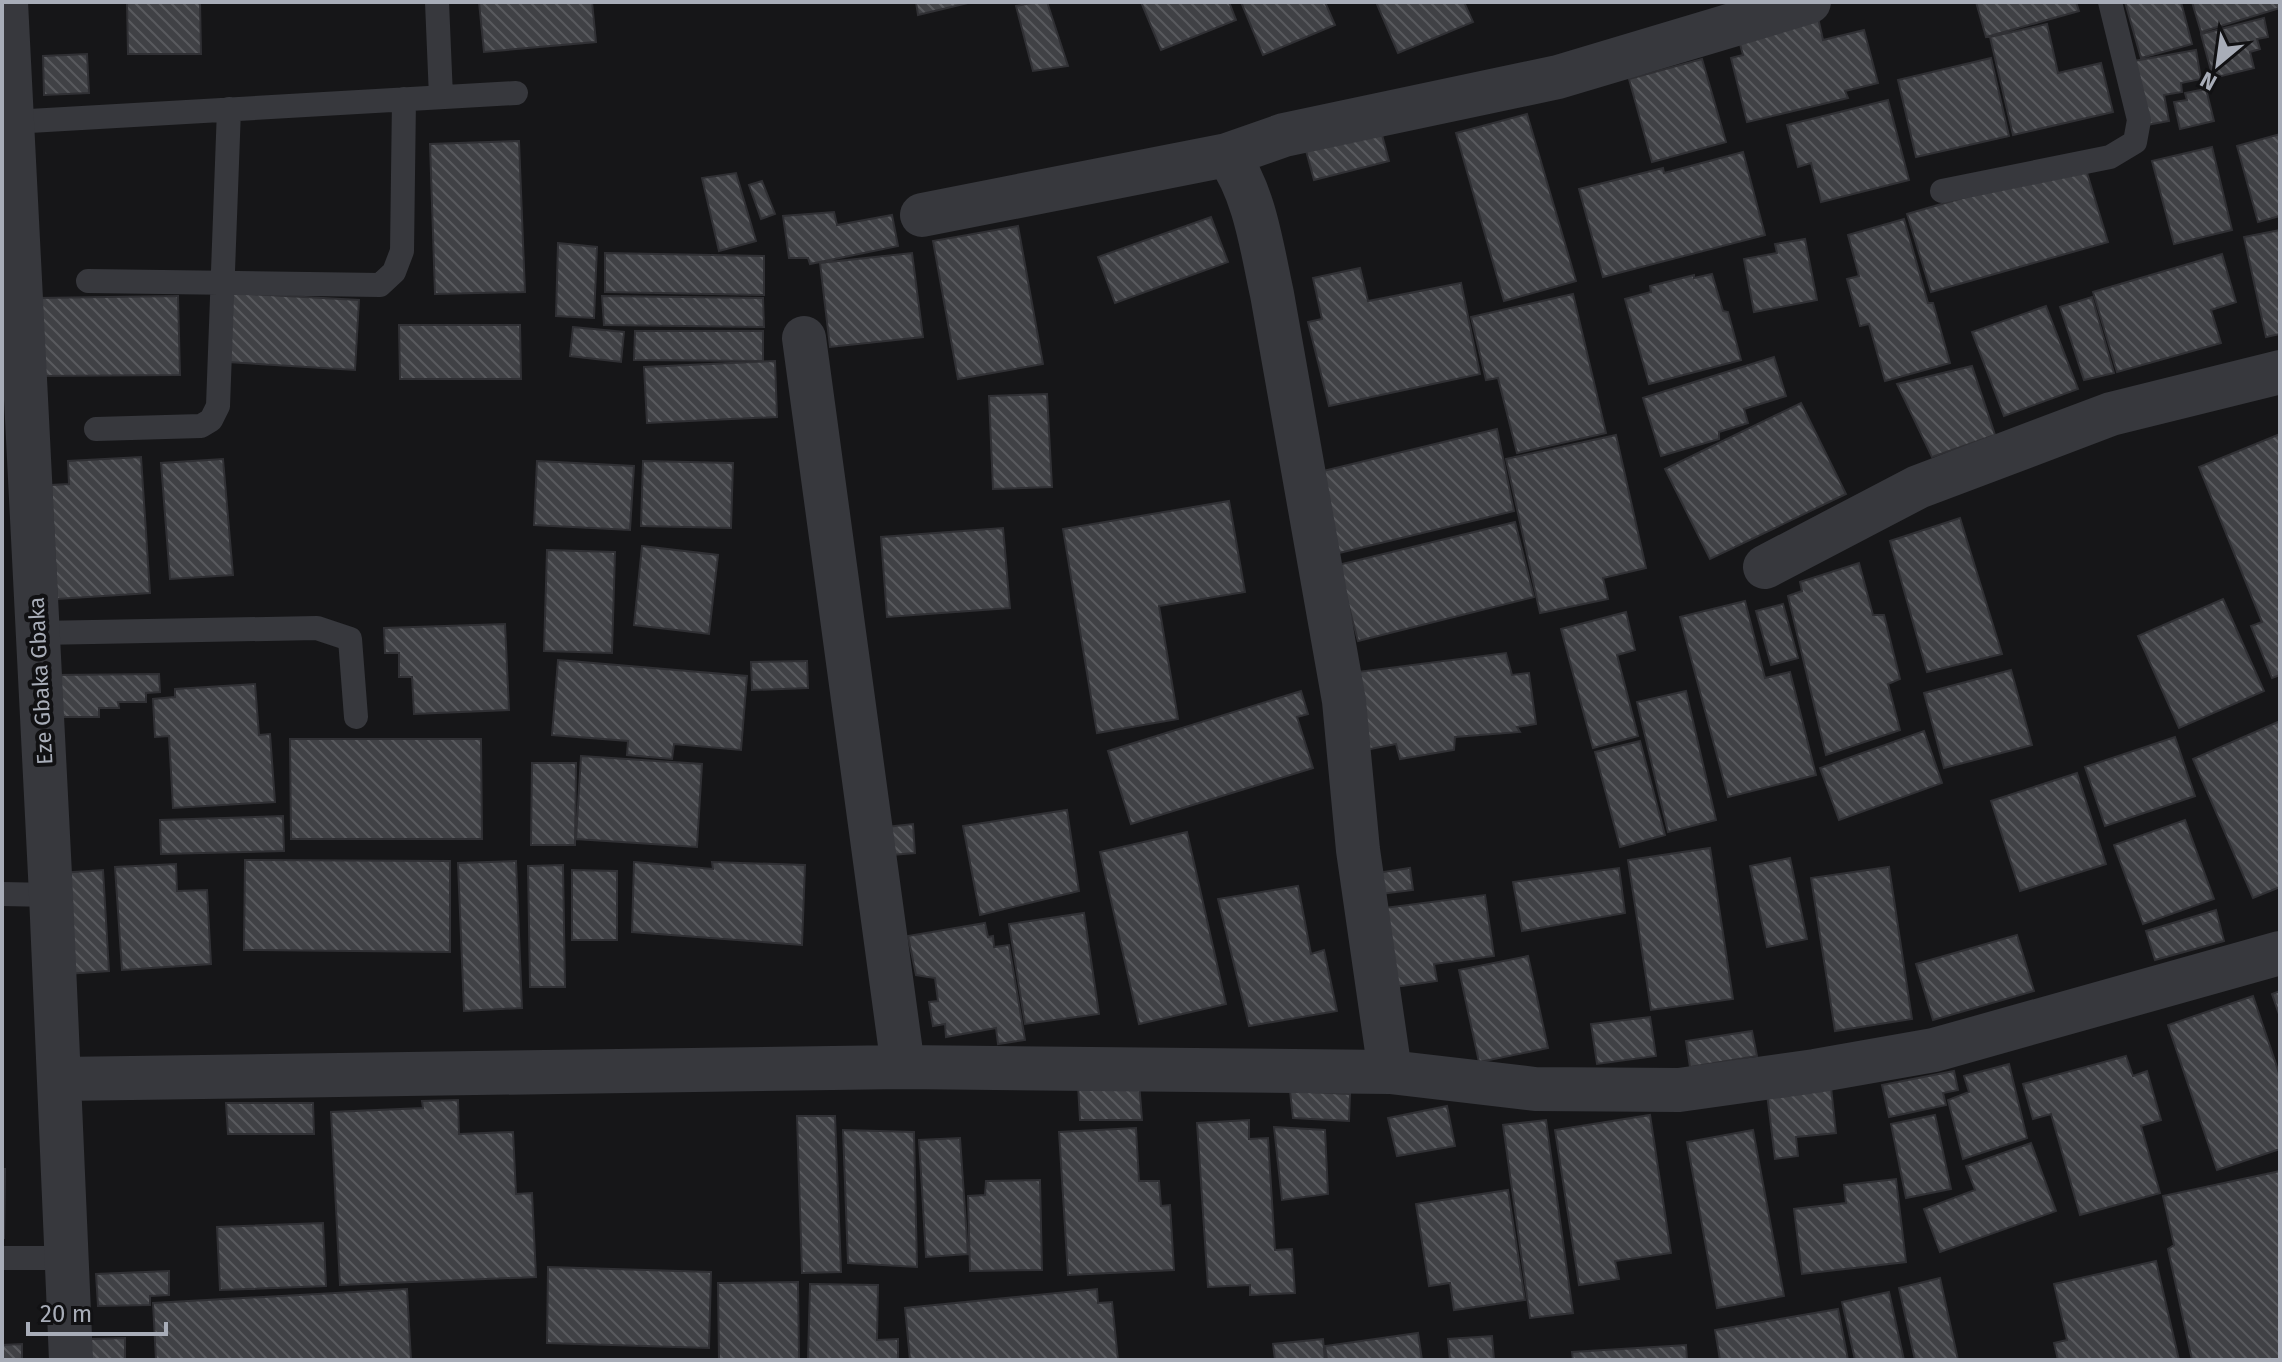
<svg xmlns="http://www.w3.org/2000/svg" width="2282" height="1362" font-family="'Fira Sans',sans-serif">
  <defs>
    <pattern id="building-back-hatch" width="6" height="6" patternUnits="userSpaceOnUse" patternTransform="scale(2)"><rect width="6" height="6" fill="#404145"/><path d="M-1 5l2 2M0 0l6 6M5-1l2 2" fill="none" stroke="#595a5e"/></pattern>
  </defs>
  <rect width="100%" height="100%" fill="#161618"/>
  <path fill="url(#building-back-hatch)" stroke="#303034" stroke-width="2" d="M127,2H200L201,54H128Z
    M479,2H592L596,42L484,52Z
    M916,2H972L918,15Z
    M1037,2H1047L1068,66L1033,71L1016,6Z
    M1141,2H1229L1236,20L1161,50Z
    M1241,2H1325L1335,25L1263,55Z
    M1376,2H1464L1473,22L1398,53Z
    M1976,2H2076L2079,11L1986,37Z
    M2125,2H2181L2192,44L2141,58Z
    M2192,2H2280V8L2201,32Z
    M1817,13L1823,40L1864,30L1878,83L1845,91L1848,98L1747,122L1731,58L1743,55L1737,33Z
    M2264,18L2268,37L2257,39L2260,49L2250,52L2254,68L2213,78L2201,34Z
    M2047,24L2058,73L2101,63L2113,112L2013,135L1990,37Z
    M2196,50L2201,79L2181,83L2182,92L2164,95L2169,121L2141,126L2128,62Z
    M87,54L89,93L44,95L43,56Z
    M1991,58L2009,136L1916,157L1898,80Z
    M1702,59L1726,142L1652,162L1629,79Z
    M2206,89L2214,121L2180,129L2174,102L2187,100L2185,93Z
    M1888,100L1909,180L1821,202L1811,163L1798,167L1787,125Z
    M1527,114L1576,281L1504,301L1456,133Z
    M1377,116L1389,161L1314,180L1302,136Z
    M2280,134V216L2258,222L2237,146Z
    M519,141L525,292L435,294L430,144Z
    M2212,147L2232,230L2174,244L2152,161Z
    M1743,152L1765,235L1603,277L1579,189L1663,168L1664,173Z
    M2084,163L2108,242L1931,292L1907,214Z
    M736,173L756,241L719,251L702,178Z
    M762,181L775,214L761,219L749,185Z
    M834,212L837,225L892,215L898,246L810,264L808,258H789L783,216Z
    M1211,217L1228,262L1115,303L1098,257Z
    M1904,219L1928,303H1933L1950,363L1885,381L1869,324L1860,326L1847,279L1859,276L1848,235Z
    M1018,226L1043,364L958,379L933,241Z
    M2280,230V334L2266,337L2244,237Z
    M1805,239L1817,300L1754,312L1744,259L1777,253L1775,244Z
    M558,243L597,247L594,318L556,316Z
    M605,253L764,256V295L605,292Z
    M912,253L923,337L830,347L820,263Z
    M2222,254L2236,302L2211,310L2221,343L2117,372L2093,292Z
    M1360,268L1368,301L1461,283L1480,374L1329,406L1308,322L1322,319L1313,278Z
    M1712,274L1723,311L1728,312L1741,360L1649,384L1625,299L1651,292L1650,286L1694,275V278Z
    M231,293L359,300L355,370L228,362Z
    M1573,294L1606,433L1517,453L1498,378L1486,380L1471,317Z
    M178,296L180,375L38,376L37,298Z
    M602,296L763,298L764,327L604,325Z
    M2092,297L2114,373L2084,380L2060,307Z
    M2046,306L2078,389L2004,416L1972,332Z
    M399,325H520L521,379H400Z
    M573,327L624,332L621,362L570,356Z
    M635,331H763V361L634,360Z
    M1774,357L1786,396L1744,409L1748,423L1719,432V439L1661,456L1643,398Z
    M775,361L777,417L647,423L644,367Z
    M1972,366L1995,435L1932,457L1897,384Z
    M1047,394L1052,487L993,489L989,396Z
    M1801,403L1846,494L1710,559L1665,469Z
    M1497,429L1514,511L1339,553L1319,472Z
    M2280,434V675L2272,678L2251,626L2262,622L2199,467Z
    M1616,435L1646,568L1603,578L1608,599L1540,613L1506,459Z
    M141,457L150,593L57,599L51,485L69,484L68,461Z
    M223,459L233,575L170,579L161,463Z
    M537,461L634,466L630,530L534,525Z
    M643,461L733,463L731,528L641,526Z
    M1229,501L1245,592L1159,606L1178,719L1097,733L1063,529Z
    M1960,518L2002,654L1927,672L1890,541Z
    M1515,522L1534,597L1358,641L1338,565Z
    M1003,528L1010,608L887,617L881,537Z
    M642,546L718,555L709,634L634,625Z
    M547,550L615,552L612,653L544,651Z
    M1859,563L1873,615H1884L1900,679L1888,684L1900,730L1826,755L1788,596L1802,591L1800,582Z
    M2223,599L2264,691L2179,728L2138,636Z
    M1745,601L1765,678L1790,672L1816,775L1728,797L1680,617Z
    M1783,604L1798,658L1771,665L1756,611Z
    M1626,612L1635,650L1617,655L1638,736L1593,748L1561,629Z
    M505,624L509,710L414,714L412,677H399V653H385L384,628Z
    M1506,653L1512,675L1529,673L1536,724L1517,727L1520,732L1455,737L1454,750L1400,759L1396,744L1365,750L1357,672Z
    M558,660L747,676L741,750L674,744L672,759L627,755L628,741L552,735Z
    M807,661L808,688L752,690L751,662Z
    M2011,670L2032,745L1944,768L1924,693Z
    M159,674L160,692L146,693V702H118L119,708H99V717H54L53,675Z
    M255,684L259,735L270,734L275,802L173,808L169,736L155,737L153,699L175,697V689Z
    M1301,691L1308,714L1297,717L1313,768L1131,824L1108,751Z
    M1686,691L1716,820L1668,832L1637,702Z
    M2280,721V887L2253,898L2193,759Z
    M1924,731L1942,783L1839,820L1820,768Z
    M2175,737L2195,796L2105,826L2085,767Z
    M290,739H481L482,839H291Z
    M1640,741L1665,835L1620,847L1595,752Z
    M581,756L702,764L697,847L576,839Z
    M532,763H576L575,845H531Z
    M2077,773L2106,864L2020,891L1991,801Z
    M1067,810L1079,891L980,915L963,826Z
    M283,816L284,851L161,854L160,820Z
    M2185,820L2214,899L2143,924L2114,845Z
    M913,824L915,853L880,856L877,828Z
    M1187,832L1226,1004L1139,1024L1100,852Z
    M1710,848L1733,999L1651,1010L1628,860Z
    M1790,858L1807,939L1767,947L1750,866Z
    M245,860L450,861V952L244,950Z
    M516,861L522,1008L464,1011L458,863Z
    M634,862L713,869L712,862L805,865L802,945L632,932Z
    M176,864L177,891L207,890L211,964L122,970L115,867Z
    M563,865L565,987H530L528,866Z
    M1889,867L1912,1019L1835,1031L1811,878Z
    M1410,868L1413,890L1381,894L1377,873Z
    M1619,868L1625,913L1522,931L1513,882Z
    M103,870L109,971L66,974L59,873Z
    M572,870L617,871V940H572Z
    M1298,886L1311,954L1324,950L1337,1011L1249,1026L1218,899Z
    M1485,895L1494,956L1434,964L1437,981L1387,988L1376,909Z
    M2216,910L2224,941L2155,960L2146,931Z
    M1084,913L1099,1014L1025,1024L1009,924Z
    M985,923L988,937L993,936L994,947L1009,945L1025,1040L998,1044L996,1028L946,1037L945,1024L933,1026L929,1002L938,1001L935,978L916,975L908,936Z
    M2017,935L2034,991L1933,1020L1916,964Z
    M1528,956L1548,1048L1479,1062L1459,970Z
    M2280,991V1017L2272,994Z
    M2253,996L2280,1076V1149L2217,1170L2168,1025Z
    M1650,1017L1656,1056L1597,1064L1591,1024Z
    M1752,1031L1757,1056L1690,1067L1686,1041Z
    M2126,1056L2133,1076L2147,1071L2161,1120L2141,1126L2160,1193L2080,1215L2051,1114L2033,1119L2023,1084Z
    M2009,1064L2027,1138L1963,1159L1948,1100L1969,1092L1964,1076Z
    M1954,1071L1958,1090L1943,1093L1946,1105L1889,1117L1882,1085Z
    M1139,1082L1142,1120H1080L1078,1085Z
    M1831,1087L1836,1133L1796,1137L1798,1156L1775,1159L1767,1094Z
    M1290,1091L1350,1094L1349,1121L1293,1118Z
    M458,1100L459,1134L513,1132L516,1194L532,1193L536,1277L340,1285L331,1112L423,1108L422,1101Z
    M226,1103H313L314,1134H228Z
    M1447,1106L1455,1146L1397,1156L1388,1118Z
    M1650,1115L1671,1253L1615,1261L1619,1279L1579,1285L1555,1130Z
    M1935,1115L1951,1189L1906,1198L1891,1124Z
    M797,1116H835L841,1272L802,1273Z
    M1249,1120V1139L1268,1138L1275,1250L1292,1249L1295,1293L1250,1295V1285L1208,1287L1197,1123Z
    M1546,1120L1573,1313L1530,1318L1503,1125Z
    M1274,1127L1325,1130L1328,1194L1282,1200Z
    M1136,1128L1139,1181H1159L1161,1206L1170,1205L1174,1270L1068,1275L1059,1132Z
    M843,1130L914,1132L917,1267L848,1263Z
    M1753,1130L1784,1296L1717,1308L1687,1142Z
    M960,1138L968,1254L926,1257L919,1140Z
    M2031,1143L2056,1211L1940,1252L1924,1209L1975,1190L1966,1166Z
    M2,1169H5L4,1238H2Z
    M2280,1171V1360H2192L2168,1249L2174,1245L2163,1196Z
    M1896,1179L1906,1262L1802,1274L1794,1209L1846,1203L1844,1185Z
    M1040,1180L1042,1270L970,1271L968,1196L985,1195L986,1181Z
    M1508,1190L1525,1300L1454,1310L1450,1283L1429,1286L1416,1204Z
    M323,1223L326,1286L220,1290L217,1227Z
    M2156,1261L2179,1360H2058L2054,1343L2067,1340L2054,1284Z
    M548,1267L711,1272L709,1348L547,1343Z
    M169,1271V1295L150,1296V1305L98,1306L96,1274Z
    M1940,1278L1958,1360H1915L1899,1288Z
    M798,1282L799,1360H719L718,1283Z
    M810,1284L878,1285L877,1340L898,1339V1360H808Z
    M407,1289L411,1360H156L153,1303Z
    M1097,1289L1098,1303L1112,1302L1118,1360H910L905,1308Z
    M1889,1292L1904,1360H1855L1842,1302Z
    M1838,1309L1848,1360H1720L1715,1330Z
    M1418,1333L1422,1360H1327L1325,1346Z
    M1492,1336L1494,1360H1450L1448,1339Z
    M125,1338V1360H90V1339Z
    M1323,1339L1325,1360H1275L1273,1344Z
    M22,1344V1360H2V1345Z
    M1686,1345L1687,1360H1573L1572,1352Z"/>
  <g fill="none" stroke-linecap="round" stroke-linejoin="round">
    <path stroke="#37383d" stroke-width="24" d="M437,2L441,97
      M12,122L516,93
      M1942,191L2110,157L2135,142L2139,120L2110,2
      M88,281L380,285L394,272L402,251L404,99
      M96,429L201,426L211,420L218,406L229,109
      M38,633L317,628L350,639L356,717
      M2,894L51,895
      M2,1258H67"/>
    <path stroke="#37383d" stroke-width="44" d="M6,2L51,895L71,1360
      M1227,155C1255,193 1262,249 1272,294L1344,701L1358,850L1390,1072
      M922,215L1227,155L1284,135L1558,77L1809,2
      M804,338L903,1067
      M1765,567L1918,487L2111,414L2280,372
      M60,1079L903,1067L1390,1072L1535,1089L1679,1090L1815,1071L1934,1050L2280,953"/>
  </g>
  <g text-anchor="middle" stroke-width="8" stroke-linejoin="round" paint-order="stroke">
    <g font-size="22" fill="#a8adb8" stroke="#111113">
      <text transform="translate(40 681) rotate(-93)" y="8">Eze Gbaka Gbaka</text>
    </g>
  </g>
  <rect width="2282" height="1362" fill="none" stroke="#a8adb8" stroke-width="8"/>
  <g transform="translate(2218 64) rotate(209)" stroke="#111113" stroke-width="6" paint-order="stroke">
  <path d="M0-6L14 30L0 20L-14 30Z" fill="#a8adb8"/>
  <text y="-12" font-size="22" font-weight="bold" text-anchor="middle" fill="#a8adb8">N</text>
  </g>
  <path d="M28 1322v12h138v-12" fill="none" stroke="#a8adb8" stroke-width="4"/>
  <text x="40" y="1322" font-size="24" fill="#a8adb8" stroke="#111113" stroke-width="6" paint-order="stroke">20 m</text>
</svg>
